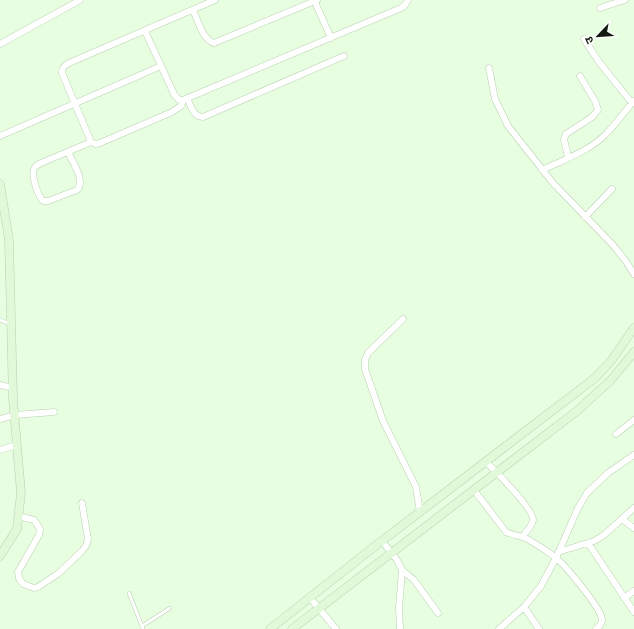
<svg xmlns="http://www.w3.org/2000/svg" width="634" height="629" font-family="'Space Grotesk','Noto Sans Devanagari',sans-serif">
  <rect width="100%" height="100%" fill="#e8fee1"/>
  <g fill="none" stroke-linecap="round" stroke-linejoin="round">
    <defs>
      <path id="lane" d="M0,320L10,324
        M129,593L143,629
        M142,626L170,608"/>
      <path id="street" d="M314,0L331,38
        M600,8L625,0
        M193,10C198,20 202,39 214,43L317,0
        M145,31L174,94L179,100H183L401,8L405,5L408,0
        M584,39L599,62L632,103
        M0,44L80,0
        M489,68L495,99L508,126L553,183L613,245L625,260L634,274
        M187,98C191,106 193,117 203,117L344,56
        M183,100L181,106L172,112L100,143L96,144L91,142L62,73C62,67 64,66 69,63L215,0
        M0,136L161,66
        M68,152C72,161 86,181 77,190L48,201H43C38,196 31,176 34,169C35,166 39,164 41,163L91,142
        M568,157L564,139L566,134L592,117L598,110L595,101L580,76
        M542,170C563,160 589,151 605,135C616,124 624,112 634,101
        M585,217L612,189
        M403,319L368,353L365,360V369L383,421L416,487L420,512
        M0,385L13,388
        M0,419L15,415L54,412
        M616,434L634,420
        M0,450L17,445
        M486,462C495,471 534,509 533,520C532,526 527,531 523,536
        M474,490L506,532C514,536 522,535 529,540C538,545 547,551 555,557C565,565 600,607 602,619C602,623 600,626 596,629
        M18,516L34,520L40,529L39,535L18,572L19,578L23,584L34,588L38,587L59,573L82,551L86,546L88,539L82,503
        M622,519L634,528
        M382,541L397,560L402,570L399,608L400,629
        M588,543L634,612
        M558,552L594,541L604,535L634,508
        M402,570L414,580L438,613
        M310,598L336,629
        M624,598L634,591
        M524,607L539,629
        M499,629L524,607L541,586L556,558L578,508L587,493L608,473L634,455"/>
      <path id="secondary" d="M0,184L9,240L13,399L21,493L17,529L0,556
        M270,629L374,547L595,378L611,361L634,328
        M292,629L577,411L611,380L634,352"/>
    </defs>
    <use href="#lane" stroke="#b9cfb2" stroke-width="4"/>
    <use href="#street" stroke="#b9cfb2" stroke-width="7"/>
    <use href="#secondary" stroke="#b9cfb2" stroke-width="9"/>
    <use href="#lane" stroke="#fff" stroke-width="3"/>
    <use href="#street" stroke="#fff" stroke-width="6"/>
    <use href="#secondary" stroke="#e1f9d9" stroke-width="8"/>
  </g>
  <g transform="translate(598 36) rotate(245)" stroke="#ffffff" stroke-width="3" paint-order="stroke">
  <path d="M0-3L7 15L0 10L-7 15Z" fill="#131b11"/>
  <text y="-6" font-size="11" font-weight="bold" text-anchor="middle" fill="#131b11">उ</text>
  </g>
</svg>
